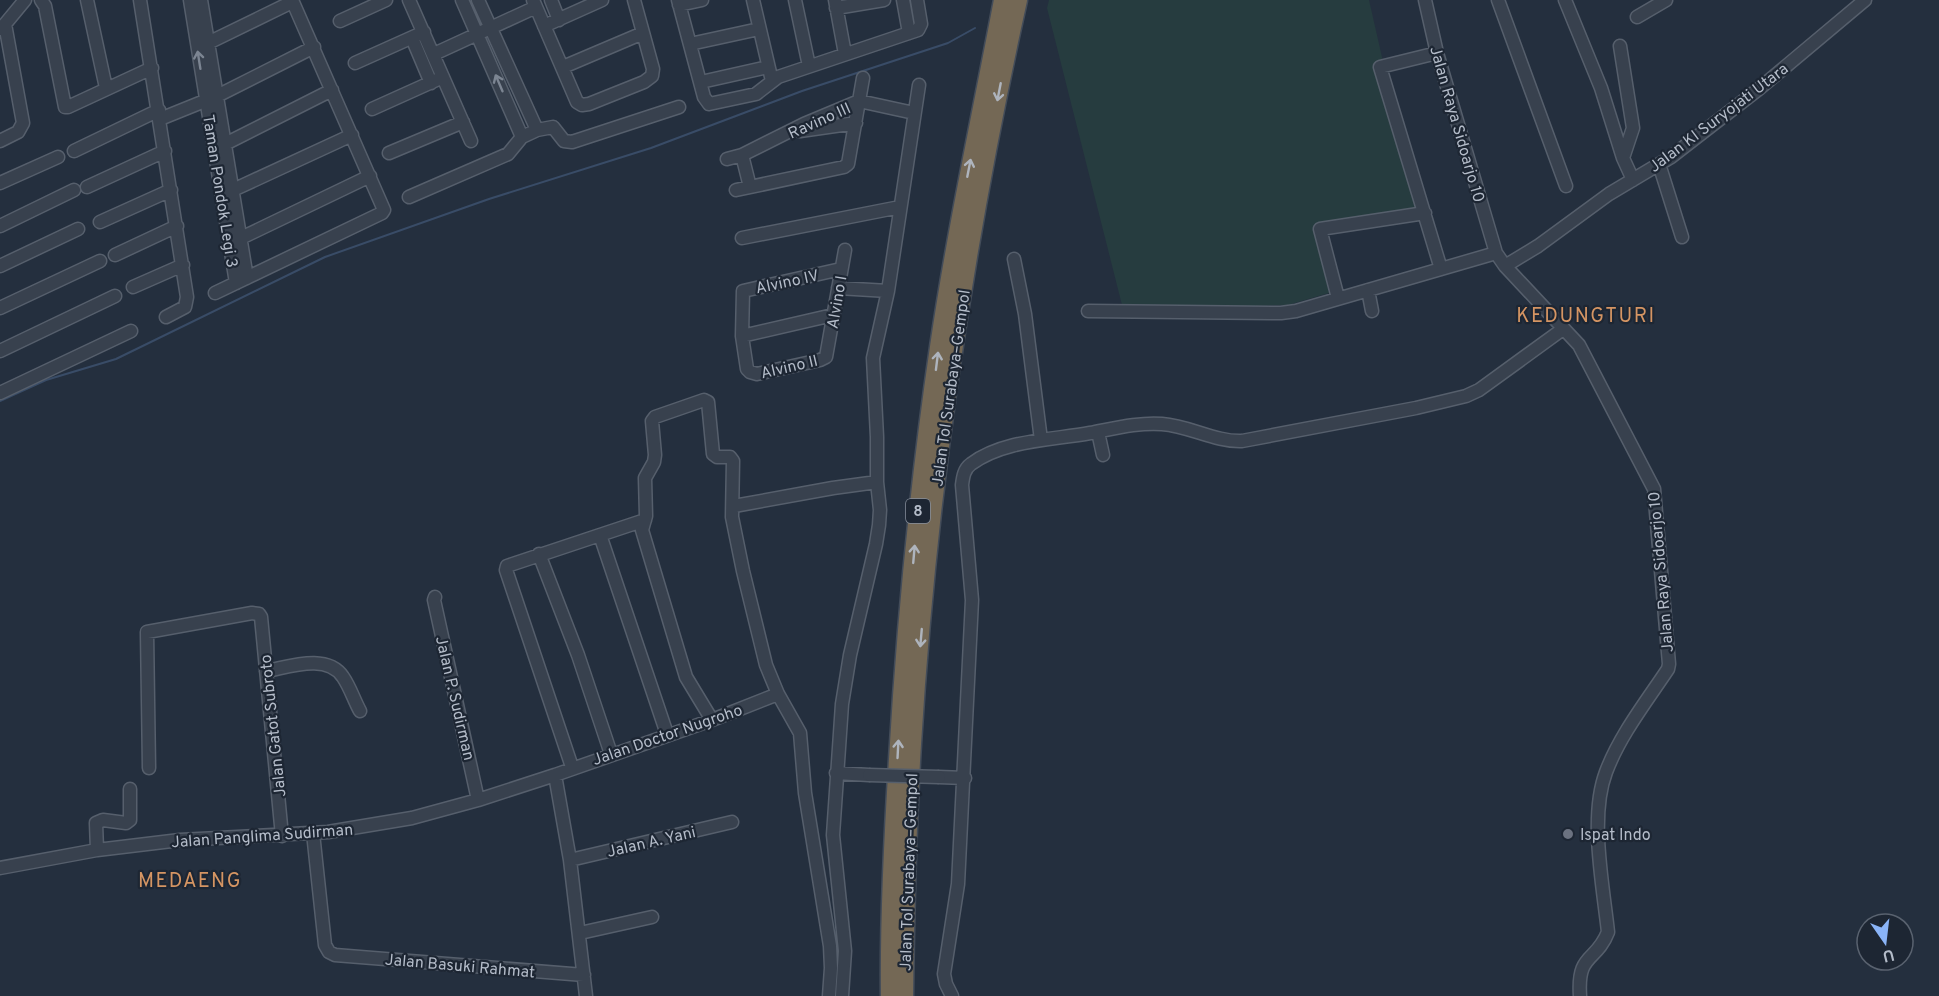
<svg xmlns="http://www.w3.org/2000/svg" width="1939" height="996" font-family="Overpass,sans-serif">
  <rect width="100%" height="100%" fill="#242f3e"/>
  <path fill="#263c3f" d="M1049,0H1369L1417,211L1314,228L1329,293L1288,305L1123,309L1047,8Z"/>
  <g fill="none" stroke-linecap="round" stroke-linejoin="round">
    <path stroke="#394c67" stroke-width="2" d="M0,401L46,380L116,359L325,257L489,199L651,148L802,91L948,43L975,28"/>
    <defs>
      <path id="minor" d="M41,0L45,6L65,107H68L152,68
        M87,0L106,88
        M140,0L187,297L185,307L166,317
        M190,0L236,283
        M201,0L247,278
        M409,0L471,141
        M462,0L522,137
        M478,0L537,130
        M533,0L577,102L582,105L589,104L644,82L652,76L653,69L634,0
        M551,0L559,20
        M678,0L704,97L709,104L756,94L778,77L918,30L921,24L917,0
        M753,0L772,81
        M795,0L809,66
        M835,0L845,54
        M903,0L909,33
        M1425,0L1437,53L1496,253L1505,266L1579,345L1654,489L1669,664L1668,669C1646,702 1620,735 1606,772C1589,817 1603,885 1608,932C1596,963 1577,952 1580,996
        M1498,0L1566,186
        M1565,0L1601,88L1623,158L1633,180
        M679,5L702,0
        M836,8L884,0
        M1637,17L1666,0
        M340,21L386,0
        M544,26L602,0
        M1,29L25,0
        M412,38L431,83
        M208,43L292,2
        M690,44L759,29
        M1620,46L1633,128L1623,158
        M1437,53L1380,67L1441,269
        M434,54L536,7
        M355,63L424,32
        M563,67L643,33
        M701,82L768,67
        M372,109L443,77
        M160,119L217,96L314,47
        M800,131L856,123
        M0,141L18,132L23,123L5,24
        M225,144L332,90
        M74,151L159,110
        M389,153L463,122
        M742,155L750,187
        M727,159L742,155L804,124L859,101L914,113
        M1659,164L1682,237
        M0,183L58,157
        M87,187L165,151
        M233,190L352,135
        M736,190L844,167L848,164L863,78
        M409,197L508,154L522,137L537,130L553,127L564,141L572,142L679,107
        M100,222L171,190
        M0,226L74,190
        M241,238L370,176
        M742,238L900,207
        M115,255L177,226
        M1014,259L1025,314L1041,440
        M0,266L78,229
        M1505,266L1538,246L1609,194L1671,157L1760,88L1865,0
        M841,269L743,291L742,336L747,369L750,372L757,374L820,360L826,357L845,250
        M133,287L183,265
        M838,288L888,291
        M1368,290L1372,311
        M215,293L382,213L384,210L292,0
        M1338,298L1320,229L1425,213
        M0,308L100,261
        M1088,311L1281,313L1296,311L1496,253
        M742,336L833,315
        M0,351L115,296
        M0,393L131,331
        M1098,432L1103,455
        M734,506L833,488L877,482
        M600,535L667,734
        M539,554L578,655L611,754
        M435,597L434,600L478,800
        M266,671C289,667 327,653 343,677C350,687 354,700 360,711
        M712,720L686,677L642,530L646,516L645,478L654,462L655,455L652,421L655,417L704,400L708,402L713,454L717,457H730L733,461L732,517L743,571L766,665L778,694L800,733L805,793L830,946L831,968L829,996
        M572,767L506,570L507,566L645,520
        M149,768L147,632L252,613L259,614L261,617L282,836
        M836,773L869,775
        M555,775L570,860L586,996
        M939,777L965,778
        M313,833L325,945L329,952L335,955L584,975
        M97,850L96,823L103,820L126,823L130,820V789
        M570,860L732,822
        M0,868L97,850L180,840L328,832L412,818L478,800L555,775L712,720L778,694
        M580,933L652,917
        M842,996L845,951L833,835L842,704L850,655L876,544L879,525L880,510L877,482V437L873,358L888,291L919,85
        M952,996L946,984L944,974L958,884L972,600L962,485C963,477 964,469 971,464C1003,440 1052,440 1090,433C1112,429 1139,422 1162,424C1190,426 1215,442 1242,441L1416,408L1466,396L1479,390L1563,329"/>
      <path id="highway" d="M890,996C889,917 893,838 898,759C906,621 919,484 939,347C956,231 981,116 1003,0
        M904,996C905,912 907,828 912,744C927,494 964,244 1018,0"/>
    </defs>
    <use href="#minor" stroke="#565f6c" stroke-width="15"/>
    <use href="#highway" stroke="#434c59" stroke-width="21"/>
    <use href="#minor" stroke="#38414e" stroke-width="12"/>
    <use href="#highway" stroke="#746855" stroke-width="18"/>
    <defs>
      <path id="minor-bridge" d="M869,775L939,777"/>
    </defs>
    <use href="#minor-bridge" stroke="#565f6c" stroke-width="15" stroke-linecap="butt"/>
    <use href="#minor-bridge" stroke="#38414e" stroke-width="12"/>
  </g>
  <defs><path id="oneway-shaft" d="M-6 0H5M1.5-3L5.5 0L1.5 3" fill="none" stroke-width="1.6" stroke-linecap="round" stroke-linejoin="round" transform="scale(1.5)"/></defs>
  <g stroke="#7c8592">
    <use href="#oneway-shaft" transform="translate(199 60) rotate(-99)"/>
    <use href="#oneway-shaft" transform="translate(499 83) rotate(-113)"/>
  </g>
  <g stroke="#aeb4bd">
    <use href="#oneway-shaft" transform="translate(999 92) rotate(101)"/>
    <use href="#oneway-shaft" transform="translate(969 168) rotate(-79)"/>
    <use href="#oneway-shaft" transform="translate(937 361) rotate(-83)"/>
    <use href="#oneway-shaft" transform="translate(914 554) rotate(-85)"/>
    <use href="#oneway-shaft" transform="translate(921 638) rotate(95)"/>
    <use href="#oneway-shaft" transform="translate(898 749) rotate(-87)"/>
  </g>
  <circle fill="#6b7280" stroke="#1d2633" stroke-width="2" cx="1568" cy="834" r="6"/>
  <g text-anchor="middle" stroke-width="4.5" stroke-linejoin="round" paint-order="stroke">
    <rect fill="#1d2633" stroke="#878f9c" stroke-width="1.5" x="906" y="499" width="24" height="24" rx="4.5"/>
    <g font-size="15" font-weight="bold" fill="#b4bcc9">
      <text x="918" y="516">8</text>
    </g>
    <g font-size="16" fill="#b4bcc9" stroke="#1d2633">
      <text transform="translate(1718 117) rotate(-37)" y="6">Jalan KI Suryojati Utara</text>
      <text transform="translate(819 120) rotate(-24)" y="6">Ravino III</text>
      <text transform="translate(1458 124) rotate(74)" y="6">Jalan Raya Sidoarjo 10</text>
      <text transform="translate(221 191) rotate(81)" y="6">Taman Pondok Legi 3</text>
      <text transform="translate(787 281) rotate(-12)" y="6">Alvino IV</text>
      <text transform="translate(836 302) rotate(-80)" y="6">Alvino I</text>
      <text transform="translate(789 366) rotate(-13)" y="6">Alvino II</text>
      <text transform="translate(950 388) rotate(-82)" y="6">Jalan Tol Surabaya–Gempol</text>
      <text transform="translate(1660 572) rotate(-95)" y="6">Jalan Raya Sidoarjo 10</text>
      <text transform="translate(456 698) rotate(77)" y="6">Jalan P. Sudirman</text>
      <text transform="translate(272 726) rotate(-96)" y="6">Jalan Gatot Subroto</text>
      <text transform="translate(667 734) rotate(-19)" y="6">Jalan Doctor Nugroho</text>
      <text transform="translate(262 835) rotate(-4)" y="6">Jalan Panglima Sudirman</text>
      <text transform="translate(651 841) rotate(-13)" y="6">Jalan A. Yani</text>
      <text transform="translate(908 872) rotate(-88)" y="6">Jalan Tol Surabaya–Gempol</text>
      <text transform="translate(460 965) rotate(5)" y="6">Jalan Basuki Rahmat</text>
    </g>
    <g font-size="16" fill="#b4bcc9" stroke="#1d2633" text-anchor="start">
      <text x="1580" y="840">Ispat Indo</text>
    </g>
    <g font-size="20" letter-spacing="1.5" fill="#d59563" stroke="#1d2633">
      <text x="1586" y="322">KEDUNGTURI</text>
      <text x="190" y="887">MEDAENG</text>
    </g>
  </g>
  <g transform="translate(1885 942) rotate(166)"><circle r="28" fill="#1d2633" stroke="#59626f" stroke-width="1.5"/>
  <path d="M0-4.5L10 22L0 15L-10 22Z" fill="#8ab4f8"/>
  <text y="-9" font-size="16" font-weight="bold" text-anchor="middle" fill="#b4bcc9">U</text>
  </g>
</svg>
